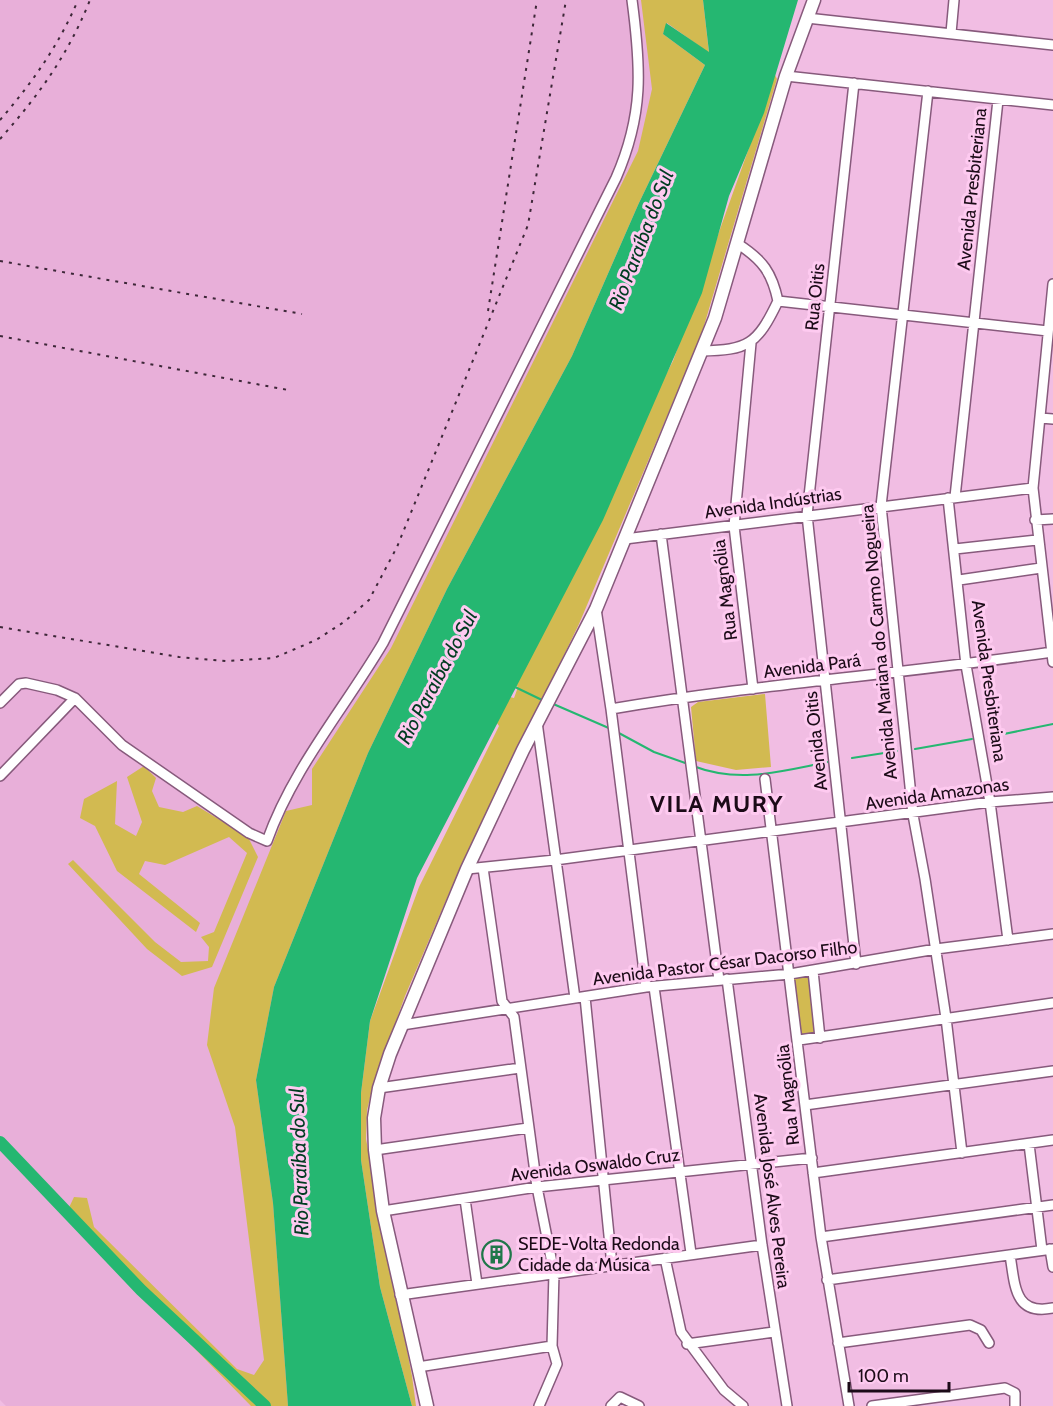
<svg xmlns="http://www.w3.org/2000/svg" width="1053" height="1406" font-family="Cabin,sans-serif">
  <rect width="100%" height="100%" fill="#f1bde3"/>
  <path fill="#e8afd9" d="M0,0H703L273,1203L288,1406H6L0,1400Z"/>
  <path fill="#d2ba51" d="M641,0H703L709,53L667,23L663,34L705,65L638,205L572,356L447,589L368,753L274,987L256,1080L273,1203L288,1406H251L65,1216L74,1197L87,1198L94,1227L237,1369L254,1375L264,1360L235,1127L207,1045L214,988L286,811L312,805V769L391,648L638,151L652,89Z
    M775,75L777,79L701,336L579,624L450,891L405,996L373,1086L367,1110L366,1139L412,1376L416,1406H412L380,1287L361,1160V1093L370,1021L419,887L499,726L488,710L495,693L514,698L518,687L507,678L673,361Z
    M765,694L771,767L736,770L696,761L691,707L698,702Z
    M144,766L156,778L152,791L159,807L183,812L197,806L248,837L258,857L212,967L182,976L147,949L68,864L73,860L155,942L181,962L208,961L209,947L201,937L214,932L247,853L229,837L165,865L145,861L139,874L200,923L196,932L117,871L95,826L80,818L84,799L117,781L115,824L136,836L142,822L127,777Z
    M793,978H812L817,1034L801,1035Z"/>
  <path fill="#25b771" d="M703,0H798L764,113L729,196L702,293L603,520L417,878L370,1021L361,1093V1160L380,1287L412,1406H288L273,1203L256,1080L274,987L368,753L447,589L572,356L638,205L705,65L663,34L666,23L709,52Z"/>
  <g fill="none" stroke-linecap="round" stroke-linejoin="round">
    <path stroke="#25b771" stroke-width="2" d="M515,687L542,700
      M551,703L611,729
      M617,732L654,752L688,764
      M994,736L1053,724
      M915,749L972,739
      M852,758L897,751
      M693,766C740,784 781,771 828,762"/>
    <path stroke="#25b771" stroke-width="12" d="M0,1142L141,1290L265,1406"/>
    <defs>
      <path id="minor" d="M807,18L1053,45
        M951,33L954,0
        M786,76L1053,105
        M854,83L807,515L856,964
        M928,91L881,506L913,815L925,879L946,1018L962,1153
        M738,244C763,260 772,273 778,301
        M1053,284L1033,488L1053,662
        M778,301L1048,331
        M751,343L734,526L753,689
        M701,351C748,350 757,345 778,301
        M1040,418L1053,419
        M955,497L998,100
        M948,498L966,665L990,802L1008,940
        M1035,520L1053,519
        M661,534L719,980
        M625,539L1033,488
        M955,549L1037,540
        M959,580L1041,568
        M596,609L611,709L646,987
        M0,703L19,684L26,683L57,690L75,698L122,745L249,833L267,841C293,768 344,709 383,643L616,178C644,114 641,68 632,0
        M611,709C757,684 905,674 1052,652
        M537,722L575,998
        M0,776L75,698
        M765,779L821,1237L849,1406
        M483,868L502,1001L514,1017L537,1187L554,1273L552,1346L557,1364L539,1406
        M467,869L555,860L990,802L1053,797
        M813,971L820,1038
        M727,979L762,1245L787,1406
        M654,987L691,1253
        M585,997L612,1265
        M402,1025L646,987L790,974L936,949L1053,934
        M799,1040L1053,1003
        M379,1088L520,1068
        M805,1105L1053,1071
        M1029,1144L1042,1250
        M375,1150L528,1128
        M813,1173L1053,1140
        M465,1199L477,1284
        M383,1211L537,1187L812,1158
        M821,1237L1053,1205
        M1050,1249L1053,1267
        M1010,1255C1015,1285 1014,1316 1053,1308
        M665,1258L681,1332L724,1390L743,1406
        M827,1280L1053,1249
        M400,1295L762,1245
        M838,1343L970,1325L981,1330L989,1343
        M687,1344L774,1332
        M418,1367L552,1346
        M611,1406L620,1397L639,1406
        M872,1406L1005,1388L1015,1393V1406"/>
      <path id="major" d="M427,1406L383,1211L375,1150L374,1118L379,1088L390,1054L467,869L523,750L596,609L715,318L786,76L814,0"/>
    </defs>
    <use href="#minor" stroke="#875a7c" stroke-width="12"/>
    <use href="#major" stroke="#875a7c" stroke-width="15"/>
    <use href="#minor" stroke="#fff" stroke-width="9"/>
    <use href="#major" stroke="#fff" stroke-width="12"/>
    <path stroke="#3d2738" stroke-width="2" stroke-dasharray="3 6" stroke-linecap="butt" d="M0,120C32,83 59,45 78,0
      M0,139C39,95 68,55 90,0
      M0,261L302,314
      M488,311L537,0
      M0,336L288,390
      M0,627L179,657L226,661L274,658L316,640L344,622L369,600L397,547L528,225L566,0"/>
  </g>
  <defs>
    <symbol id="building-ring" viewBox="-11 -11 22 22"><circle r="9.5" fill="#fecaf0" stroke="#20774a" stroke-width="1.5"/><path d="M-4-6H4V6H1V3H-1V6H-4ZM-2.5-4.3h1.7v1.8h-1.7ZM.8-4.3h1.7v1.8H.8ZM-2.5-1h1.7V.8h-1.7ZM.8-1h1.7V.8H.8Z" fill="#20774a"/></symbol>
  </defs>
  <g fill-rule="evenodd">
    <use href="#building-ring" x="480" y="1238" width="33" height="33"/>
  </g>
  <g text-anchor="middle" stroke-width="6" stroke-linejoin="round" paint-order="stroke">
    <g font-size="18" fill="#1c0b18" stroke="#fecaf0">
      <text transform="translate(972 189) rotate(-84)" y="6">Avenida Presbiteriana</text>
      <text transform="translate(815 297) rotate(-84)" y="6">Rua Oitis</text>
      <text transform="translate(773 503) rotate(-8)" y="6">Avenida Indústrias</text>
      <text transform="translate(725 590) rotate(-97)" y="6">Rua Magnólia</text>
      <text transform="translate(879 642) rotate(-95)" y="6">Avenida Mariana do Carmo Nogueira</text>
      <text transform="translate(812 666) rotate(-7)" y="6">Avenida Pará</text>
      <text transform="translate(989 681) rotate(82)" y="6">Avenida Presbiteriana</text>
      <text transform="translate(816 741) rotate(-96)" y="6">Avenida Oitis</text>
      <text transform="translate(937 794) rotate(-8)" y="6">Avenida Amazonas</text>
      <text transform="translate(725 963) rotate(-7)" y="6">Avenida Pastor César Dacorso Filho</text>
      <text transform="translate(788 1095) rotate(-96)" y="6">Rua Magnólia</text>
      <text transform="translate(595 1165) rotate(-7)" y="6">Avenida Oswaldo Cruz</text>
      <text transform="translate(772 1191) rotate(83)" y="6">Avenida José Alves Pereira</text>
    </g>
    <g font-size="18" fill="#1c0b18" stroke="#fecaf0" text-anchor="start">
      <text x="518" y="1250">SEDE-Volta Redonda<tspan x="518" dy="21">Cidade da Música</tspan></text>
    </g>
    <g font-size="20" font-style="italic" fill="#013c21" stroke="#fecaf0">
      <text transform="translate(641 240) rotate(-69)" y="7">Rio Paraíba do Sul</text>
      <text transform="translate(437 677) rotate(-62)" y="7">Rio Paraíba do Sul</text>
      <text transform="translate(299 1162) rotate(-92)" y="7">Rio Paraíba do Sul</text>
    </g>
    <g font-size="24" font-weight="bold" letter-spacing="1.5" fill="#1c0b18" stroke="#fecaf0">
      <text x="717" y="812">VILA MURY</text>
    </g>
  </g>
  <path d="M849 1382v9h100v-9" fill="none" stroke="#1c0b18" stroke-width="3"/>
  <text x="858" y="1382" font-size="18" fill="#1c0b18" stroke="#fecaf0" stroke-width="4.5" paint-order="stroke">100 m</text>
</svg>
